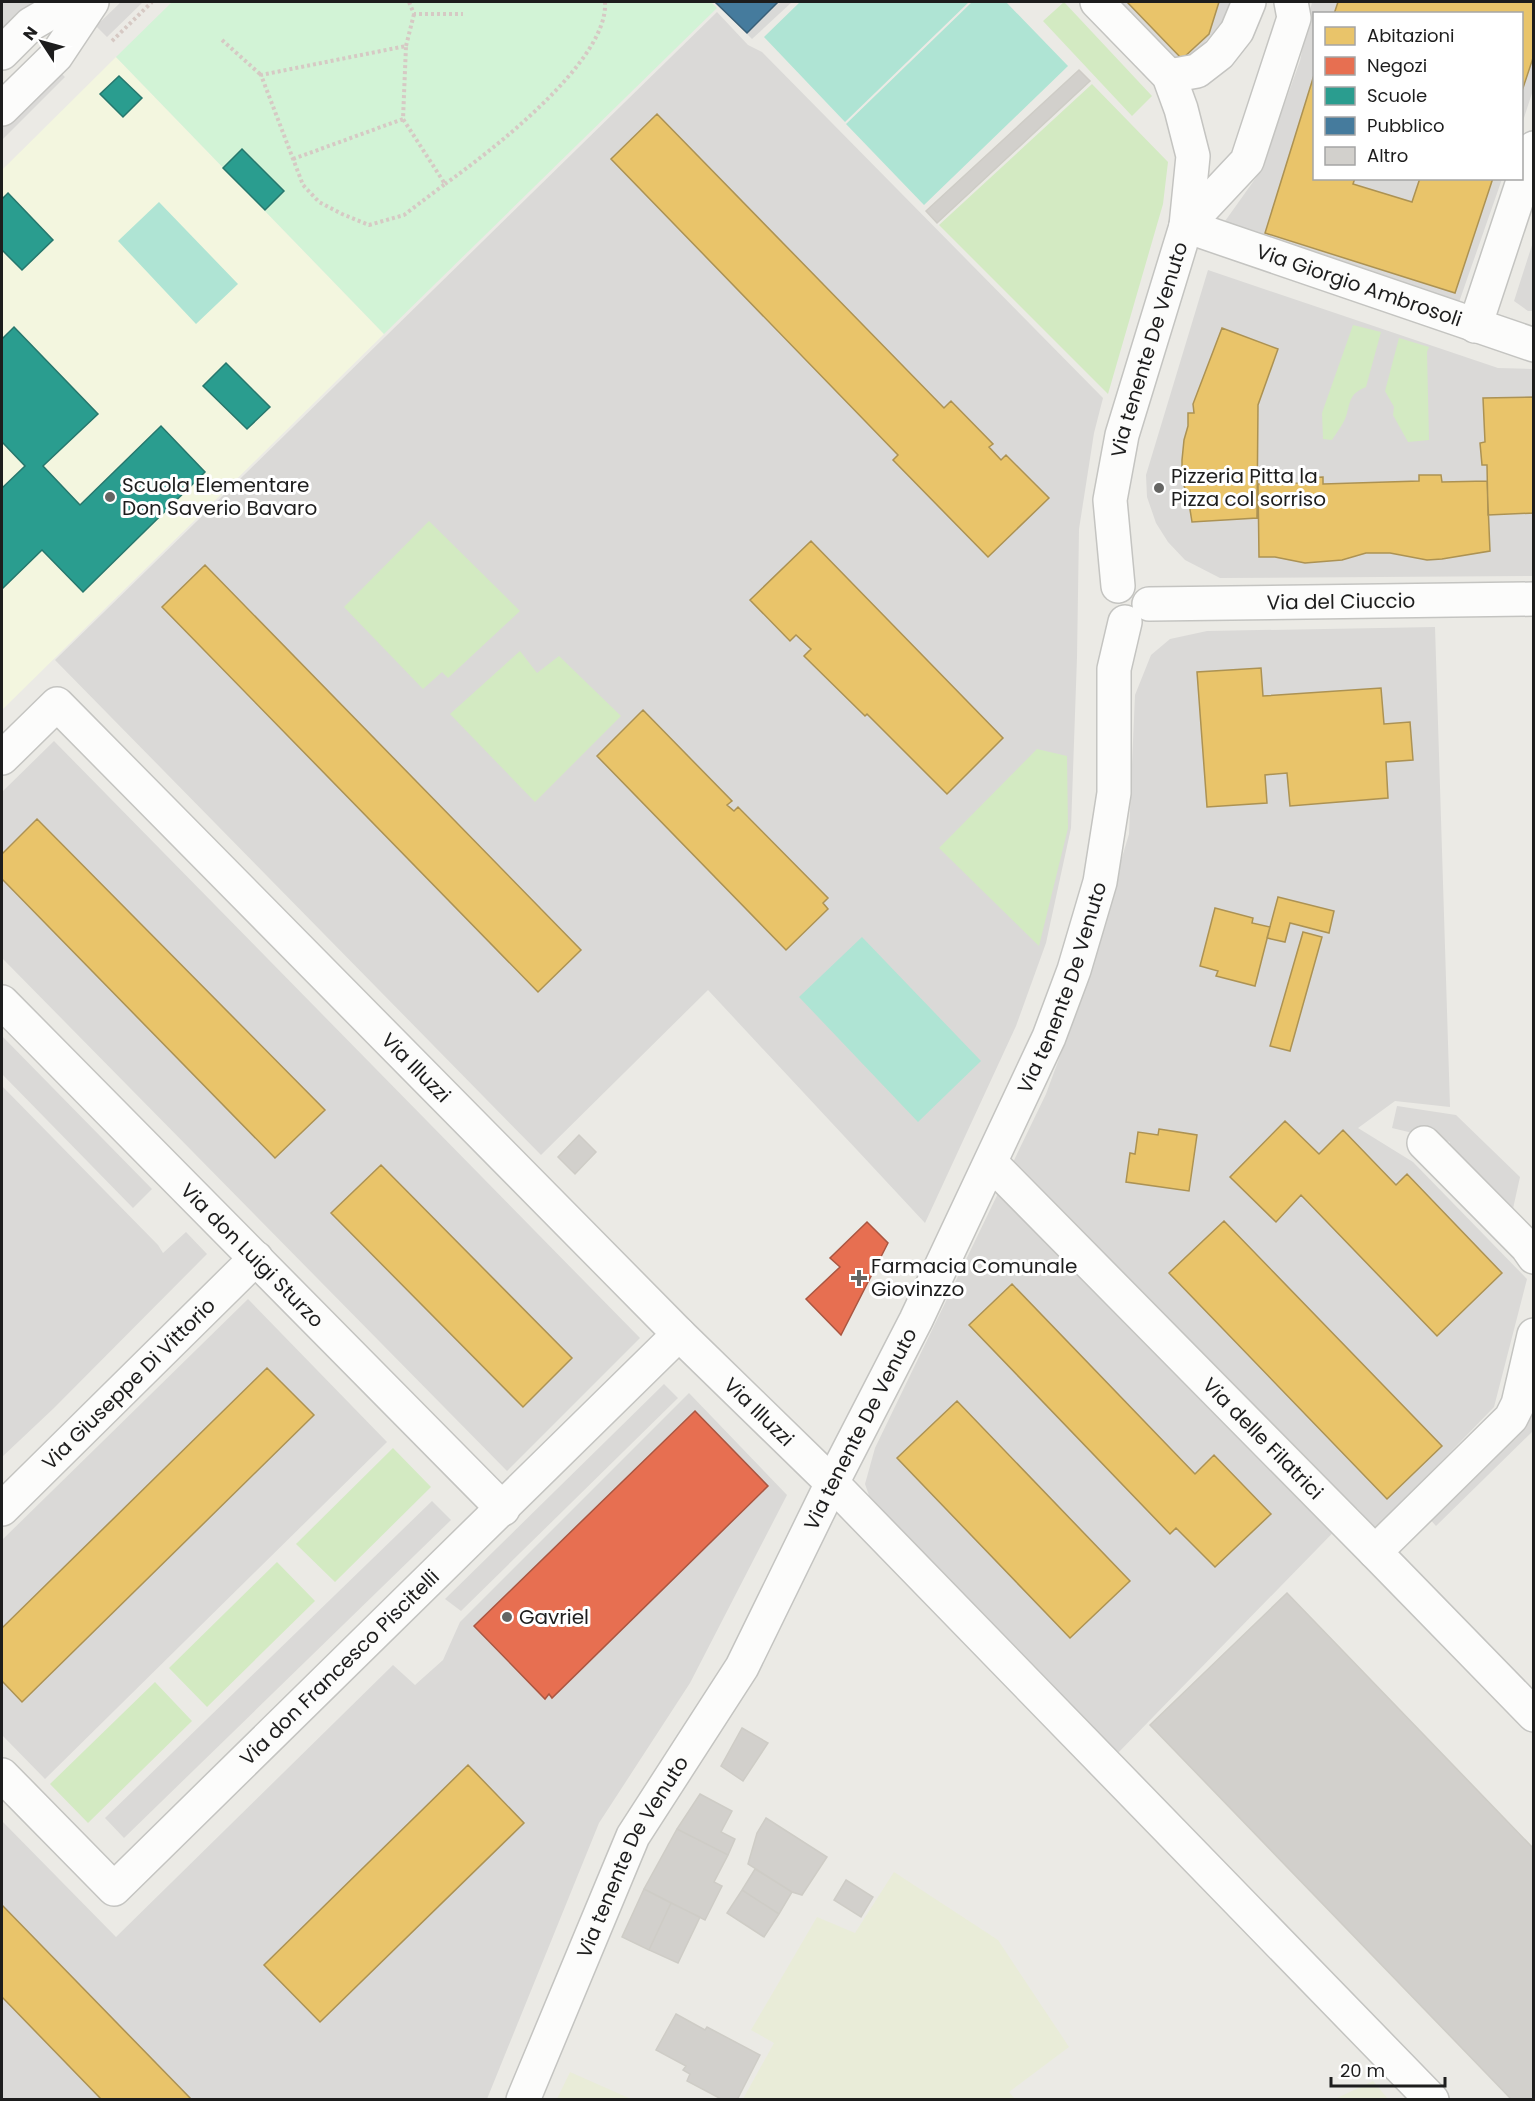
<svg xmlns="http://www.w3.org/2000/svg" width="1535" height="2101" font-family="Poppins,sans-serif">
  <rect width="100%" height="100%" fill="#ebeae5"/>
  <path fill="#dad9d7" d="M2,2H41L2,40Z
    M121,2H143L107,37L96,26Z
    M1116,2H1231L1223,22L1195,53L1180,62L1161,48Z
    M1312,2H1533V90L1522,124V14H1314V178L1502,179L1458,305L1223,224L1260,172L1300,61Z
    M717,12L748,45L762,52L1103,398L1094,433L1079,529L1077,657L1071,828L1046,943L1016,1026L925,1223L708,990L541,1155L55,660Z
    M55,67L65,77L2,140V120Z
    M1533,242V311H1528L1514,301Z
    M1208,270L1498,368L1533,369V576L1220,578L1185,560L1168,542L1156,523L1147,497L1146,475Z
    M1435,627L1450,1107L1395,1101L1358,1128L1413,1162L1527,1279L1494,1407L1376,1529L1357,1508L1116,1755L872,1504L865,1484L875,1448L1046,1094L1074,1018L1129,834L1135,695L1151,655L1170,639L1207,631Z
    M54,741L640,1338L507,1471L2,958V792Z
    M2,1036L152,1189L133,1208L2,1074Z
    M2,1086L158,1245L163,1253L186,1232L207,1254L54,1408L2,1457Z
    M1397,1106L1456,1115L1520,1177L1512,1213L1448,1150L1450,1142L1392,1128Z
    M248,1299L387,1442L45,1779L2,1735V1540Z
    M664,1384L678,1398L461,1611L445,1599Z
    M689,1393L787,1495L690,1683L599,1823L487,2099H2V1821L116,1937L393,1665L415,1685L443,1660L460,1622Z
    M1527,1412L1533,1417V1431L1436,1526L1427,1516Z
    M432,1501L451,1520L124,1838L105,1818Z"/>
  <path fill="#f3f6df" d="M116,57L384,334L2,710V170Z"/>
  <path fill="#d9d9d7" d="M715,2H792L752,39Z"/>
  <path fill="#e9ecd8" d="M894,1872L998,1940L1069,2047L1009,2092L1015,2099H743L774,2043L751,2030L817,1917L855,1933Z
    M570,2072L631,2099H557Z
    M1373,2081L1388,2099H1335Z"/>
  <path fill="#d3eac2" d="M1064,2L1152,96L1132,116L1043,21Z
    M1092,84L1168,162L1163,204L1108,394L939,225Z
    M1353,325L1381,332L1366,387C1350,394 1351,399 1347,413C1345,422 1337,432 1332,440L1323,439L1322,413Z
    M1399,338L1429,347L1427,352L1429,440L1408,442L1393,415L1394,407L1385,391Z
    M429,521L520,611L448,678L442,672L423,689L344,607Z
    M520,651L537,673L559,656L621,716L535,802L450,714Z
    M1037,749L1067,756L1068,828L1039,946L939,848Z
    M393,1448L431,1487L335,1582L296,1544Z
    M277,1562L315,1601L207,1707L169,1668Z
    M155,1682L192,1721L88,1823L50,1784Z"/>
  <path fill="#d2f3d6" d="M172,2H711L717,8L384,334L116,57Z"/>
  <path fill="#afe4d4" d="M800,2H969L845,122L764,37Z
    M972,2H1006L1068,66L924,205L846,124Z
    M159,202L238,284L196,324L118,241Z
    M862,937L981,1061L918,1122L799,997Z"/>
  <path fill="#e9c46a" stroke="#ac9253" stroke-width="1.5" d="M1127,2H1219L1209,34L1182,59Z
    M1338,2H1534V55L1522,91V14H1334Z
    M1314,75V178H1355L1353,184L1412,202L1420,178H1493L1455,293L1265,233Z
    M657,114L944,408L951,401L993,444L989,447L1001,460L1006,455L1049,498L988,557L893,460L898,455L611,159Z
    M1222,328L1278,349L1258,405L1257,518L1192,522L1188,497L1182,480V460L1184,440L1188,426V413H1194L1193,404Z
    M1534,397V513L1488,515L1487,465H1482L1480,443L1485,442L1483,398Z
    M1419,475H1441L1442,482L1487,481L1490,551L1442,559L1427,560L1390,553H1366L1342,560L1305,563L1275,557H1259L1258,484L1301,483V478L1323,477V484L1419,481Z
    M811,541L1003,738L947,794L867,714L865,716L804,656L811,649L796,635L790,641L750,600Z
    M205,565L581,950L538,992L162,607Z
    M1261,668L1263,696L1381,688L1384,724L1410,722L1413,760L1386,762L1388,798L1290,806L1287,773L1265,775L1267,803L1207,807L1197,672Z
    M643,710L732,801L727,805L734,811L738,807L828,898L823,903L828,909L786,950L597,756Z
    M37,819L325,1110L275,1158L2,879V854Z
    M1278,897L1334,911L1329,933L1290,923L1285,942L1267,938Z
    M1215,908L1253,918L1252,923L1270,927L1255,986L1216,976L1218,971L1200,966Z
    M1303,932L1322,937L1290,1051L1270,1046Z
    M1285,1121L1319,1154L1343,1130L1396,1185L1407,1174L1502,1273L1437,1336L1301,1195L1276,1222L1230,1177Z
    M1159,1129L1197,1135L1189,1191L1126,1182L1130,1153L1135,1154L1138,1132L1158,1135Z
    M381,1165L572,1358L523,1407L331,1213Z
    M1224,1221L1442,1446L1387,1499L1169,1273Z
    M1012,1284L1195,1474L1214,1455L1271,1514L1215,1567L1176,1528L1170,1534L969,1325Z
    M267,1368L314,1415L22,1702L2,1681V1628Z
    M957,1401L1130,1581L1070,1638L897,1458Z
    M468,1765L524,1823L320,2022L264,1965Z
    M2,1905L192,2100H102L2,1997Z"/>
  <path fill="#e76f51" stroke="#aa5641" stroke-width="1.5" d="M867,1222L888,1243L841,1335L806,1299L840,1267L830,1258Z
    M695,1411L768,1486L552,1698L549,1694L545,1699L474,1626Z"/>
  <path fill="#2a9d8f" stroke="#26776d" stroke-width="1.5" d="M119,76L142,98L123,117L100,94Z
    M242,149L284,191L265,210L223,168Z
    M8,193L53,240L22,270L2,250V199Z
    M14,327L98,414L43,466L80,505L161,426L205,472L83,592L42,550L2,589V488L25,466L2,442V339Z
    M226,363L270,407L247,429L203,386Z"/>
  <path fill="#457b9d" stroke="#395f77" stroke-width="1.5" d="M715,2H778L747,33Z"/>
  <path fill="#d2d0cc" stroke="#ceccc6" stroke-width="1.5" d="M1079,70L1090,81L937,223L926,211Z
    M579,1135L596,1152L575,1174L558,1157Z
    M1287,1593L1534,1849V2100H1512L1150,1725Z
    M742,1728L768,1743L743,1781L721,1766Z
    M700,1794L732,1811L721,1832L735,1839L728,1855L677,1829Z
    M766,1818L827,1857L802,1895L792,1892L748,1864L757,1833Z
    M677,1829L728,1855L714,1882L722,1886L705,1920L644,1889Z
    M755,1869L792,1892L779,1914L742,1890Z
    M846,1880L873,1897L861,1917L834,1900Z
    M644,1889L671,1903L649,1950L622,1937Z
    M742,1890L779,1914L764,1937L727,1913Z
    M671,1903L700,1917L678,1963L649,1950Z
    M676,2014L705,2030L707,2027L760,2055L737,2100H723L687,2081L690,2074L683,2070L686,2066L656,2050Z"/>
  <g fill="none" stroke-linecap="round" stroke-linejoin="round">
    <defs>
      <g id="minor">
        <path d="M1097,2L1169,76L1181,109L1193,156L1186,226"/>
        <path d="M2,53L31,24L69,2"/>
        <path d="M1169,76L1197,71L1219,54L1237,31L1249,2"/>
        <path d="M2,109L56,56L92,2"/>
        <path id="s1" d="M1186,226L1534,345"/>
        <path d="M1475,326L1534,148"/>
        <path id="s2" d="M1118,586L1110,500L1122,435L1186,226L1247,161L1294,18L1291,2"/>
        <path id="s3" d="M1149,604L1534,599"/>
        <path id="s4" d="M2,758L57,704L679,1334L832,1483L1432,2100"/>
        <path id="s5" d="M2,1002L503,1509"/>
        <path d="M1424,1143L1527,1247L1534,1257"/>
        <path id="s6" d="M991,1163L1375,1552L1534,1715"/>
        <path id="s7" d="M2,1509L256,1258"/>
        <path d="M1375,1552L1511,1418L1518,1404L1534,1335"/>
        <path id="s8" d="M2,1775L114,1889L679,1334"/>
        <path id="s9" d="M523,2100L633,1836L742,1667L832,1483L916,1320L1049,1037L1074,970L1100,882L1114,793V669L1125,622"/>
      </g>
    </defs>
    <use href="#minor" stroke="#c4c4c1" stroke-width="36"/>
    <path stroke="#d6c9c4" stroke-width="4" stroke-dasharray="3 3" stroke-linecap="butt" d="M409,2L414,14H463
      M222,40L261,75
      M112,41L152,2
      M406,46L414,14
      M293,159L403,119L406,46L261,75L303,185L319,202L342,214L369,225L404,215L445,184L403,119
      M445,184C490,152 609,61 605,2"/>
    <use href="#minor" stroke="#fcfcfb" stroke-width="33"/>
  </g>
  <g fill="#656563" stroke="#fff" stroke-width="2">
    <circle cx="1159" cy="488" r="6"/>
    <circle cx="110" cy="497" r="6"/>
    <path d="M856 1269h6v6h6v6h-6v6h-6v-6h-6v-6h6z"/>
    <circle cx="507" cy="1617" r="6"/>
  </g>
  <g text-anchor="middle" stroke-width="6" stroke-linejoin="round" paint-order="stroke">
    <g font-size="20" fill="#1d1d1d" stroke="#fff">
      <text dy="7" stroke="none"><textPath href="#s1" startOffset="183">Via Giorgio Ambrosoli</textPath></text>
      <text dy="7" stroke="none"><textPath href="#s2" startOffset="242">Via tenente De Venuto</textPath></text>
      <text dy="7" stroke="none"><textPath href="#s3" startOffset="192">Via del Ciuccio</textPath></text>
      <text dy="7" stroke="none"><textPath href="#s9" startOffset="1239">Via tenente De Venuto</textPath></text>
      <text dy="7" stroke="none"><textPath href="#s4" startOffset="588">Via Illuzzi</textPath></text>
      <text dy="7" stroke="none"><textPath href="#s5" startOffset="356">Via don Luigi Sturzo</textPath></text>
      <text dy="7" stroke="none"><textPath href="#s7" startOffset="178">Via Giuseppe Di Vittorio</textPath></text>
      <text dy="7" stroke="none"><textPath href="#s4" startOffset="1074">Via Illuzzi</textPath></text>
      <text dy="7" stroke="none"><textPath href="#s9" startOffset="753">Via tenente De Venuto</textPath></text>
      <text dy="7" stroke="none"><textPath href="#s6" startOffset="387">Via delle Filatrici</textPath></text>
      <text dy="7" stroke="none"><textPath href="#s8" startOffset="476">Via don Francesco Piscitelli</textPath></text>
      <text dy="7" stroke="none"><textPath href="#s9" startOffset="267">Via tenente De Venuto</textPath></text>
    </g>
    <g font-size="20" fill="#1d1d1d" stroke="#fff" text-anchor="start">
      <text x="1171" y="483">Pizzeria Pitta la<tspan x="1171" dy="23">Pizza col sorriso</tspan></text>
      <text x="122" y="492">Scuola Elementare<tspan x="122" dy="23">Don Saverio Bavaro</tspan></text>
      <text x="871" y="1273">Farmacia Comunale<tspan x="871" dy="23">Giovinzzo</tspan></text>
      <text x="519" y="1624">Gavriel</text>
    </g>
  </g>
  <rect width="1535" height="2101" fill="none" stroke="#1d1d1d" stroke-width="6"/>
  <rect x="1313" y="12" width="210" height="168" fill="#ffffff" stroke="#a5a5a5" stroke-width="1.5"/>
  <rect x="1325" y="27" width="30" height="18" fill="#e9c46a" stroke="#a5a5a5" stroke-width="1.5"/>
  <text x="1367" y="42" font-size="18" fill="#1d1d1d">Abitazioni</text>
  <rect x="1325" y="57" width="30" height="18" fill="#e76f51" stroke="#a5a5a5" stroke-width="1.5"/>
  <text x="1367" y="72" font-size="18" fill="#1d1d1d">Negozi</text>
  <rect x="1325" y="87" width="30" height="18" fill="#2a9d8f" stroke="#a5a5a5" stroke-width="1.5"/>
  <text x="1367" y="102" font-size="18" fill="#1d1d1d">Scuole</text>
  <rect x="1325" y="117" width="30" height="18" fill="#457b9d" stroke="#a5a5a5" stroke-width="1.5"/>
  <text x="1367" y="132" font-size="18" fill="#1d1d1d">Pubblico</text>
  <rect x="1325" y="147" width="30" height="18" fill="#d2d0cc" stroke="#a5a5a5" stroke-width="1.5"/>
  <text x="1367" y="162" font-size="18" fill="#1d1d1d">Altro</text>
  <g transform="translate(42 42) rotate(306)" stroke="#ffffff" stroke-width="4.5" paint-order="stroke">
  <path d="M0-4.5L10 22L0 15L-10 22Z" fill="#1d1d1d"/>
  <text y="-9" font-size="16" font-weight="bold" text-anchor="middle" fill="#1d1d1d">N</text>
  </g>
  <path d="M1331 2077v9h114v-9" fill="none" stroke="#1d1d1d" stroke-width="3"/>
  <text x="1340" y="2077" font-size="18" fill="#1d1d1d" stroke="#ffffff" stroke-width="4.5" paint-order="stroke">20 m</text>
</svg>
